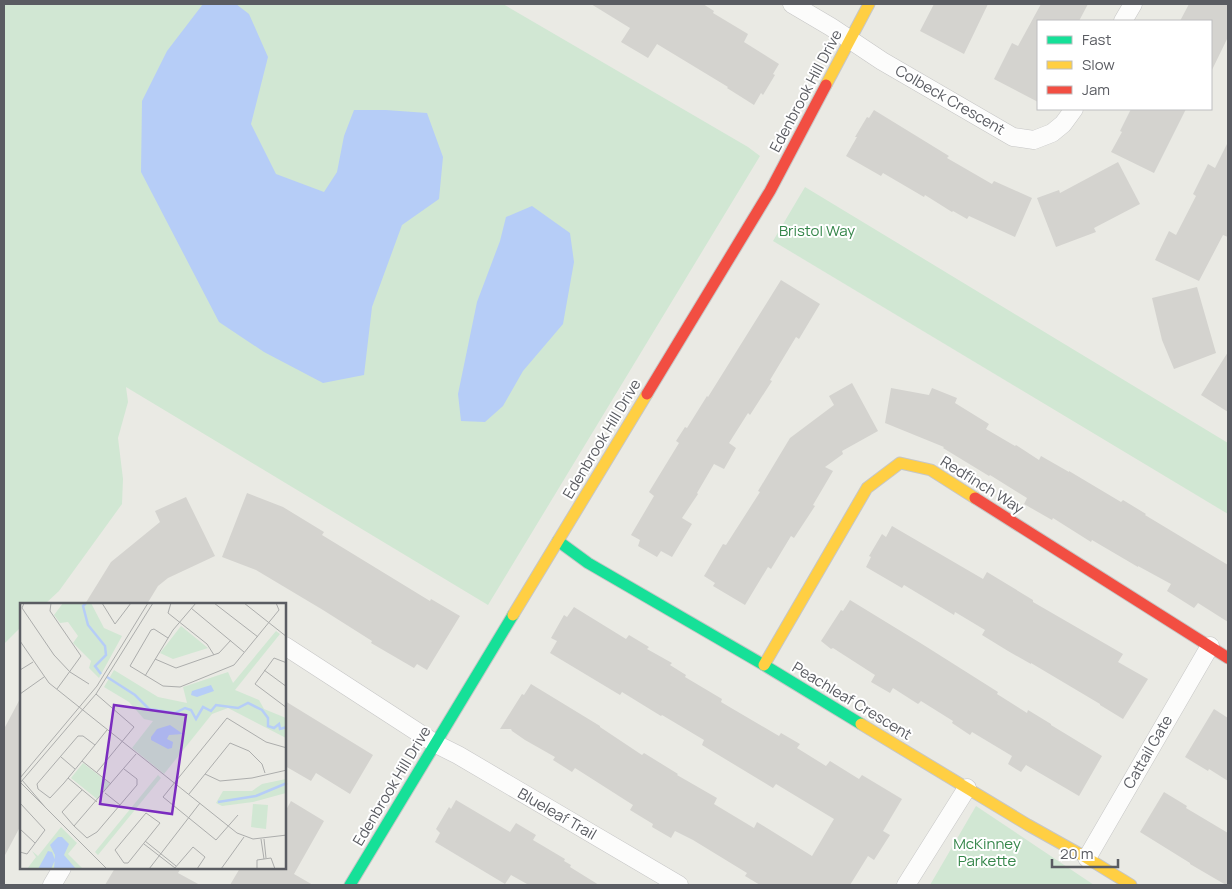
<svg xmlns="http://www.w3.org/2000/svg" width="1232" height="889" font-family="Manrope,sans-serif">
  <rect width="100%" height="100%" fill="#eaeae4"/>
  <path fill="#d1e7d3" d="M4,4H503L748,147L760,156L488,605L126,387L128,402L118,438L123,479L122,504L59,591L45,604H21V627L4,644Z
    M805,187L1228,443V514L773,241Z
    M976,806L1094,885H930Z"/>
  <path fill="#b6cdf7" d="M203,4H236L249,14L268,57L251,124L276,174L324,192L337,172L344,136L354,110H386L427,113L443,157L439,199L402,225L372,307L364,375L323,383L264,352L219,322L141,172L142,101L167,51Z
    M532,206L570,233L574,262L563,324L523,371L503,406L485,422L461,421L458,394L477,302L500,241L506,217Z"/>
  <path fill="#d4d3cf" d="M591,4H703L714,11L713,13L748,34L744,42L779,64L773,74L775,75L763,95L761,93L754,105L727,88L728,87L657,44L648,58L621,42L630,28Z
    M934,4H988L964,54L920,31Z
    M1041,4H1088L1079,21H1038V102L994,79L1012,43L1018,46Z
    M1189,4H1228V37L1211,72V21H1180Z
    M1131,109H1186L1154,173L1111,152L1122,132L1120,131Z
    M874,110L949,156L947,158L992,184L994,181L1032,198L1015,237L969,216L967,219L953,211L952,212L925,195L924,197L883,173L881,176L846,156L857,137H855L867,117L869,118Z
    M1228,142V237L1223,235L1199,281L1155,260L1169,231L1176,235L1196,196L1193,194L1208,164L1215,168Z
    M1118,162L1140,204L1094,228L1096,232L1056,247L1037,198L1059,190L1060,193Z
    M781,280L820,304L799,339L796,337L770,380L772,381L750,415L748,413L729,443L736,448L724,469L714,464L697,493L698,494L682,518L692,524L672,557L661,551L657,557L638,546L640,540L631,535L654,496L649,492L679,443L676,441L685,427L687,428L707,396L708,397Z
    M1197,287L1216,353L1174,369L1162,340L1152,298Z
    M1228,352V412L1201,395Z
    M852,383L878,431L842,451L843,454L825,467L833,471L813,505L815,506L794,538L791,536L771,569L768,567L745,605L713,586L715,583L704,576L723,544L726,545L760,492L758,491L790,438L834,405L829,396Z
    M891,388L929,395L932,388L957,398L955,403L989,424L986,429L1015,446L1016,445L1039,460L1041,456L1069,472V471L1121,502L1123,500L1146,514L1145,515L1228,565V622L1198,603L1194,608L1167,591L1171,584L1138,566V567L1092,540L1091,542L1053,518L1052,520L1024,504L1027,498L990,475L989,476L943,448L944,447L885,423Z
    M247,493L283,507L324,532L322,535L430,601L431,599L460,616L427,670L417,664L414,668L371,643L372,641L323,610L256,570L222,557Z
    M186,497L215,556L168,578L158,586L147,604H85L111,562L160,522L155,511Z
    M892,526L983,579L987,572L1033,600V602L1123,654L1118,662L1148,679L1123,719L1100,705V704L1031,663V664L1008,651L982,635L985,630L955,612L954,615L904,585L902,588L866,567L871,557L869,556L882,534L886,537Z
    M850,600L922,644L998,692L997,694L1027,713L1028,710L1051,724V725L1102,756L1079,796L1026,765L1021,772L1008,764L1012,756L972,732L970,735L952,723L953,721L921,701L918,704L893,688L890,693L871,682L875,675L833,648L831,649L821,641L841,610L843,611Z
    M574,607L626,639L629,635L649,647L647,649L672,663L670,665L686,675L685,677L722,699L721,702L779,736L781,733L800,744L797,748L826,766L830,761L859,779L862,775L902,799L883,831L890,835L874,860L868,856L850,885H760L745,876L747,873L693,840L675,831L671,838L652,827L653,824L630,810L633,805L575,768L572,772L553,760L555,757L525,740L512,731L511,729H500L522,694L524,695L531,684L600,726V727L642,755L644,753L678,774L677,775L717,798L714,804L754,828L757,822L812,856L834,819L776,784L773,788L702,745L704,740L662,715L661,716L622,692L620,695L550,653L557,641L551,638L564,615L567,617Z
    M21,697V825L4,857V729Z
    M285,701L373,755L350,794L316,773L311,781L285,766Z
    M1214,709L1228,718V781L1209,769L1208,771L1185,757Z
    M1164,792L1187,806L1186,808L1228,833V885H1226L1190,864V863L1140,832Z
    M456,800L510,832L516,823L536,835L533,840L565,859L564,861L571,865L570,867L599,885H532L530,884H527L511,875L505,884L435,842L440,833L436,829L449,807L451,809Z
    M291,801L324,821L294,874L313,885H230L240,868H285V812Z
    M115,868H181L178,873L200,885H105Z"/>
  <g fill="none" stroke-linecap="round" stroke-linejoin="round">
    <defs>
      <path id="street" d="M792,4L831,27L882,61L1013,137L1034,140L1052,133L1063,124L1074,109
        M1123,21L1133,4
        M285,646L436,744L458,755L679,885
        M1087,858L1210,646
        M52,885L62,868
        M906,885L967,788"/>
      <path id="fast" d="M558,541L588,563L764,665L861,724
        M350,885L513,615"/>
      <path id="slow" d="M826,85L869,4
        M513,615L647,394
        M764,665L867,488L900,463L931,470L975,498
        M861,724L1028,825L1087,858L1131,885"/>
      <path id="jam" d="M647,394L770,191L826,85
        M975,498L1228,658"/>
    </defs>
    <use href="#street" stroke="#c6c6c6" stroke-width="19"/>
    <use href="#fast" stroke="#c6c6c6" stroke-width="13"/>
    <use href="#slow" stroke="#c6c6c6" stroke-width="13"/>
    <use href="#jam" stroke="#c6c6c6" stroke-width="13"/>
    <use href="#street" stroke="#fcfcfb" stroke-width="18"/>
    <use href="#fast" stroke="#16e098" stroke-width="11"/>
    <use href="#slow" stroke="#ffcf43" stroke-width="11"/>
    <use href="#jam" stroke="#f24e42" stroke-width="11"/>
  </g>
  <g text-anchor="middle" stroke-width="4" stroke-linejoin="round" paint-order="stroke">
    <g font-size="15" fill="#5a5c62" stroke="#fff">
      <text transform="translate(806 91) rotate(-62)" y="5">Edenbrook Hill Drive</text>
      <text transform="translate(950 100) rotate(30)" y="5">Colbeck Crescent</text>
      <text transform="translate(602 439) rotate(-59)" y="5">Edenbrook Hill Drive</text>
      <text transform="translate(982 485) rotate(32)" y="5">Redfinch Way</text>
      <text transform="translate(852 701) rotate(31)" y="5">Peachleaf Crescent</text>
      <text transform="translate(1148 752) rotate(-60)" y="5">Cattail Gate</text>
      <text transform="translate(392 786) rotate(-59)" y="5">Edenbrook Hill Drive</text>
      <text transform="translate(557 814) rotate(30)" y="5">Blueleaf Trail</text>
    </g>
    <g font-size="15" fill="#35864a" stroke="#fff">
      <text x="817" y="236">Bristol Way</text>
      <text x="987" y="849">McKinney<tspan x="987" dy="17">Parkette</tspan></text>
    </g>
  </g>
  <g transform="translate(20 603)">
    <rect width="266" height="266" fill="#eaeae4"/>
    <path d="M43,0H71L84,25L102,33L79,75L69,65L71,58L53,40L58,33L48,19L40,20L34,12ZM161,23L188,45L153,56L140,50ZM256,28L260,31L215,87L239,97L244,106L266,115V135L208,105L192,111L144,171L112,145L133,118L124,116L109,99L84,84L94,67L138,94L167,100L163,84L208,69L213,80ZM63,160L90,181L77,196L51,175ZM138,172L141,175L78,252L75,249ZM266,176V190L233,199L202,203L196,200L203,188H232L242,181ZM233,201L248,202L246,226L231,224ZM41,224L57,240L48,251L63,266H7L16,254L12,248L18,253Z" fill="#d1e7d3"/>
    <path d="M191,82L194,88L177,94L171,92L172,88ZM150,122L163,131L149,132L147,136L153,139L152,145L148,146L131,137V134L137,126ZM42,234L49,241L44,252L56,266H34L35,252L30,242L38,234ZM28,248L32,249L35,257L31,266H18Z" fill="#b6cdf7"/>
    <path fill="none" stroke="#b6cdf7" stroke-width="2.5" d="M66,0L63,3L68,22L85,43L86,52L75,63L81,71M87,74L115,92L129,106L155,110L165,105L171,107L176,116L183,104L191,108L196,102L218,105L228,100L242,107L248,115V123L254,125L259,121L260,126L267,124M198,199L236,193L267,180"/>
    <path fill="none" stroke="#acadac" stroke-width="1" d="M4,0L2,5L34,52L50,69L69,81M31,0L30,8L61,53L37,86M82,0L95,21L111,0M151,0L148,10L187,41L194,52M194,0L238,34M224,0L267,34M171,5L224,49M148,35L134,26L131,27L110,63L143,83L160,84L214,62L259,7L256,0M0,38L29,80L217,230L233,236L267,232M135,56L156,65L199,50L211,37M267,60L254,55L235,81L267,105M0,67L13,59M244,67L267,84M125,73L153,27L176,0M0,91L24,74M76,91L114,124L77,169M75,142L63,133H58L17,181L18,186L30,195L44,180L62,158L75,142L87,127M41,154L55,166M62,158L91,181M185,171L200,178L232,175L267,167M0,175L77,83L128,0M48,175L77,199M2,177L25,204M0,179L87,266M0,180L76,91L133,0M62,187L42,209L54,223L116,151M85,190L100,202M169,191L210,140L229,148L242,161L245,170M0,200L25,227L7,251L0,249M126,210L140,220L108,260H104L95,247ZM218,212L196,237L143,194L207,115L246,139L267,145M54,223L67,235L77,229L117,182V176L104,166M0,226L15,240M241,236L244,256M244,236L246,255M125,238L156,263M124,241L155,265M129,266L180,200M154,266L173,244L185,254L177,266M201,266L224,234M237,266V257L251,255L255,266"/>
    <path fill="#7b2cbf" fill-opacity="0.15" stroke="#7b2cbf" stroke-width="2.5" d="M94,102L166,112L152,211L80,201Z"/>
    <rect width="266" height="266" fill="none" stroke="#5a5c62" stroke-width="2.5"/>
  </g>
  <rect width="1232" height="889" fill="none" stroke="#5a5c62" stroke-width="10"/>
  <rect x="1037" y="20" width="175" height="90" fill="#ffffff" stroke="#bdbec0"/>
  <rect x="1047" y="36" width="25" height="8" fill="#16e098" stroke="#bdbec0"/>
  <text x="1082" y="45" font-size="15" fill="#5a5c62">Fast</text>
  <rect x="1047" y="61" width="25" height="8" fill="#ffcf43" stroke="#bdbec0"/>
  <text x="1082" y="70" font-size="15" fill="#5a5c62">Slow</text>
  <rect x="1047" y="86" width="25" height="8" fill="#f24e42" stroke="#bdbec0"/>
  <text x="1082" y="95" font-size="15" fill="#5a5c62">Jam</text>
  <path d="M1052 859v8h66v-8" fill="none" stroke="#5a5c62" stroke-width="2.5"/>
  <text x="1060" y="859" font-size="15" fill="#5a5c62" stroke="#ffffff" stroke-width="4" paint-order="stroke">20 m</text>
</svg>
